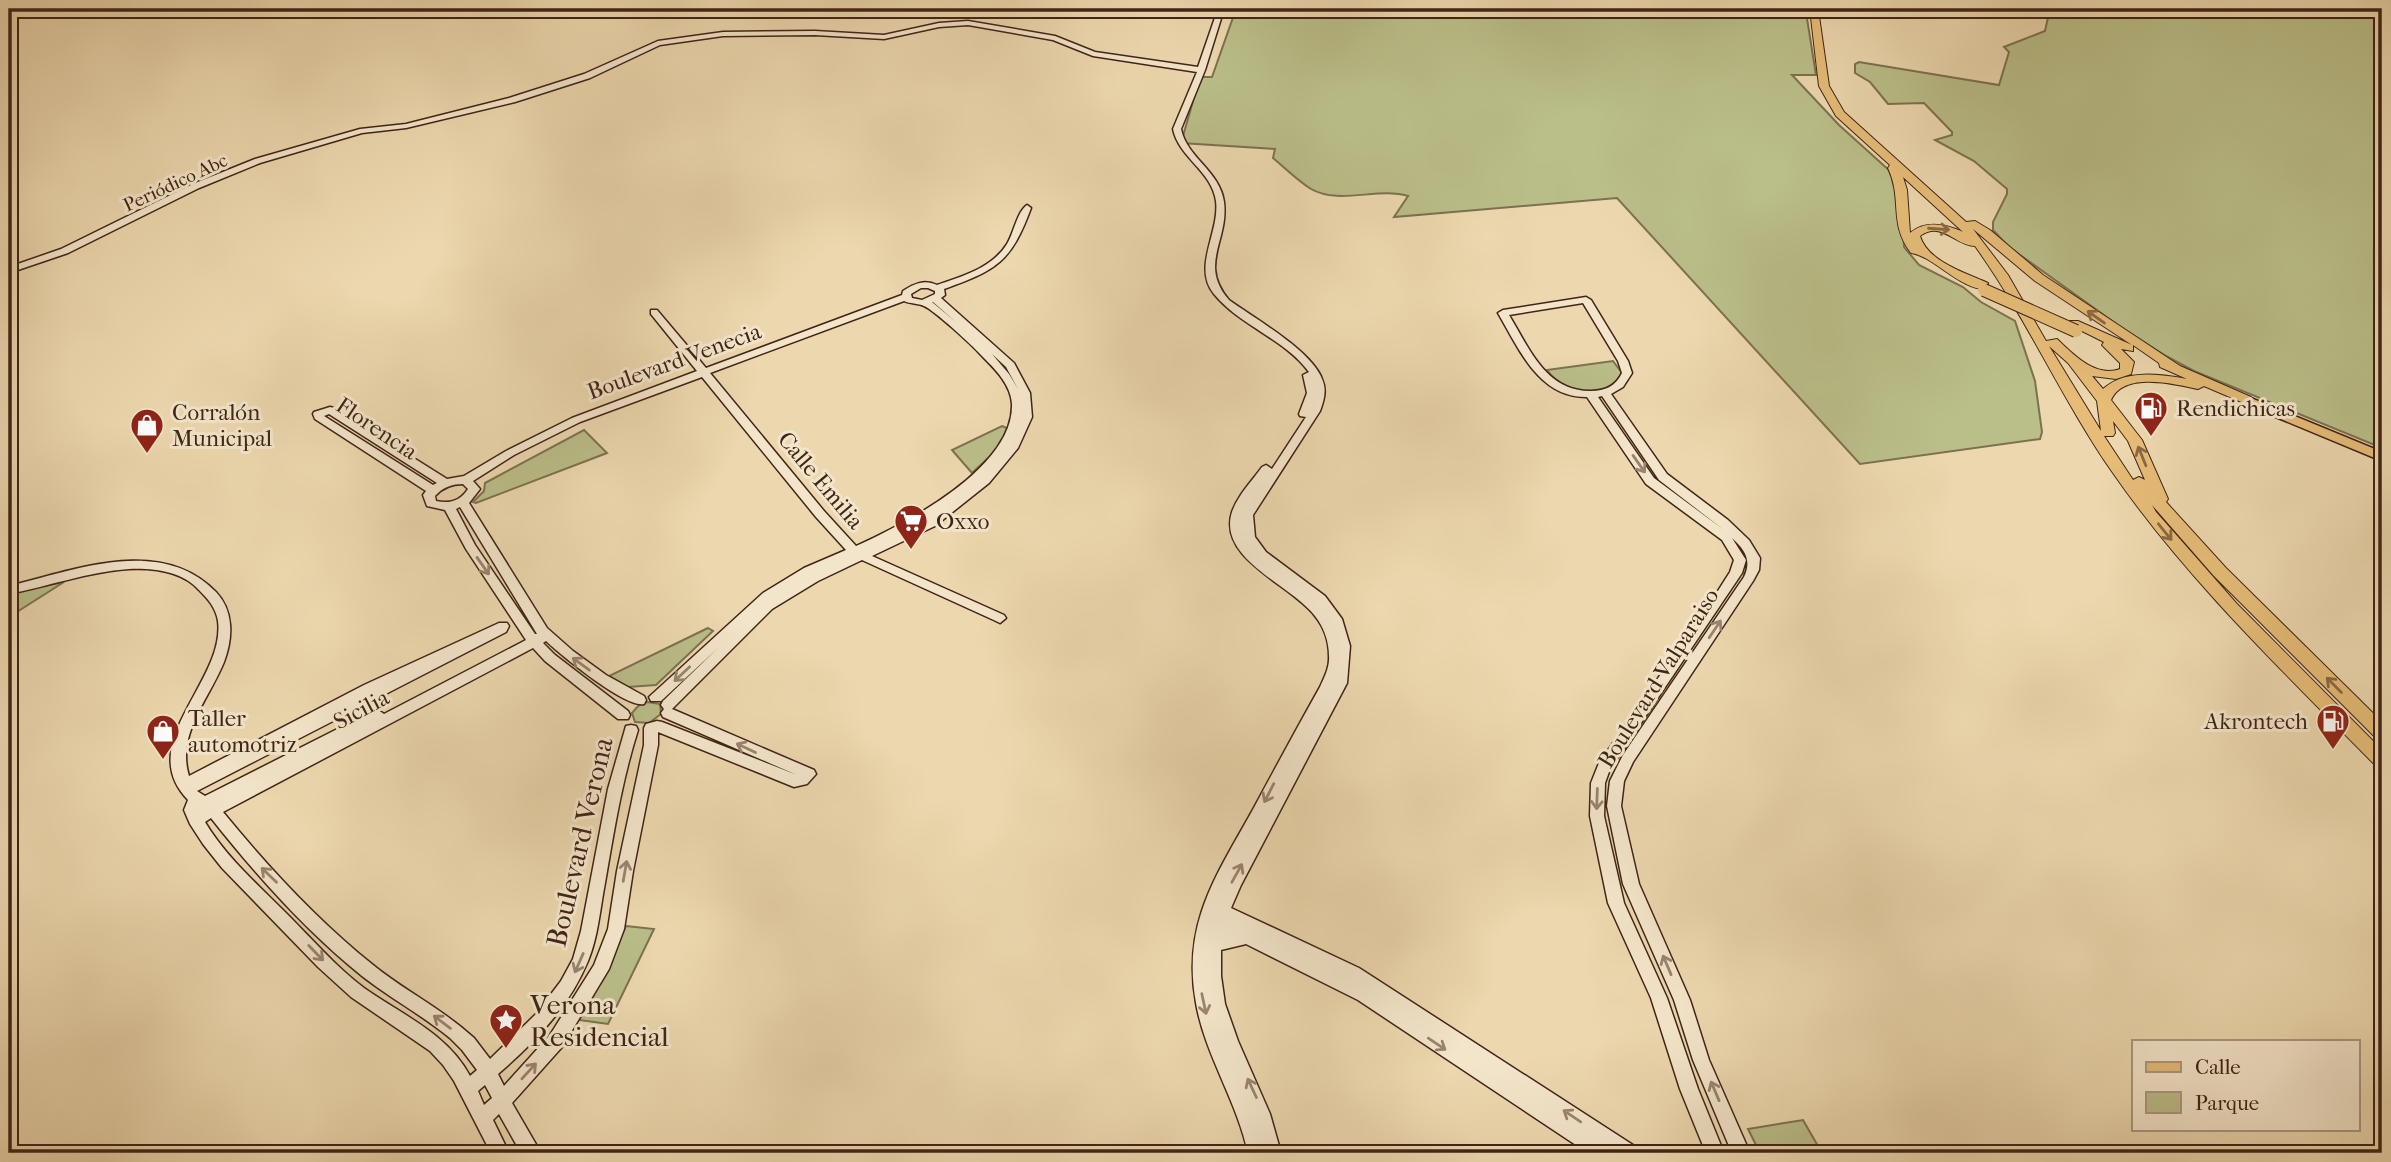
<svg xmlns="http://www.w3.org/2000/svg" width="2391" height="1162" font-family="'IM FELL French Canon',serif">
  <rect width="100%" height="100%" fill="#ecd7ae"/>
  <filter id="stains"><feTurbulence type="fractalNoise" baseFrequency=".00286" numOctaves="4"/><feColorMatrix values="0 0 0 0 .2 0 0 0 0 .09 0 0 0 0 .02 0 0 0 .5 -.17"/></filter>
  <radialGradient id="worn" r=".72"><stop offset=".6" stop-color="#630" stop-opacity="0"/><stop offset="1" stop-color="#630" stop-opacity=".3"/></radialGradient>
  <path fill="#babe89" stroke="#7d7150" stroke-width="2" d="M1236,9H1795L1806,12L1816,75H1792L1839,125L1901,181L1904,247L1919,265L1963,287L1981,302L2015,321L2035,381L2042,432L2040,439L1860,464L1617,198L1394,217L1408,196C1378,187 1339,205 1311,189C1298,181 1285,168 1273,158L1275,149L1181,143L1200,77H1212Z
    M2036,9H2363L2382,13V448L2194,371L2166,356L2122,328L2009,247L1993,230V222L2007,194V189L1974,161L1935,140L1952,135V132L1924,103L1888,104L1870,82L1855,73V64L1859,62L1999,85L2009,52L2004,47L2045,31L2049,13Z
    M1613,361L1622,373C1606,403 1563,393 1547,370Z
    M1002,426L1009,429L1001,446L972,473L952,450Z
    M584,430L607,453L476,503L473,502L484,491L485,483Z
    M64,582L9,617V593Z
    M708,628L713,631L656,685L628,687L609,676Z
    M647,702L660,704L661,714L649,723L635,722L632,713L638,706Z
    M626,926L654,929L608,1024L579,1020Z
    M1803,1120L1822,1153H1760L1748,1129Z"/>
  <g fill="none" stroke-linecap="round" stroke-linejoin="round">
    <defs>
      <path id="secondary" d="M1218,9H1224L1205,70L1181,129C1187,158 1220,171 1224,202C1229,241 1198,264 1229,300C1254,318 1312,351 1322,379C1327,390 1324,400 1320,411L1253,515L1255,537L1266,552L1325,596L1342,619L1350,646L1347,683L1241,885L1231,908L1359,968L1636,1147L1639,1153H1614L1611,1151L1612,1153H1588L1358,1000L1246,944L1221,950V976L1225,1004L1238,1041L1270,1114L1281,1153H1248C1237,1101 1205,1055 1196,1003C1181,921 1219,872 1256,804C1277,765 1298,726 1320,687C1324,678 1330,667 1329,656C1329,642 1324,627 1315,616C1292,585 1217,559 1232,512C1238,495 1252,481 1262,467L1266,465L1272,469L1306,417L1300,416L1299,414L1307,393L1303,375L1309,372C1285,339 1240,326 1214,294C1192,267 1220,232 1216,201C1212,171 1179,158 1173,129L1197,72L1093,56L1053,40L968,25L939,27L884,39L815,35L723,36L660,45L590,78L515,102L406,128L362,133L260,163L199,188L68,253L9,273V267L61,249L193,184L255,159L360,129L406,124L509,98L584,74L658,41L723,32L815,31L884,35L939,23L968,21L1055,36L1095,52L1198,67Z
        M1027,205L1031,208C1011,262 997,270 944,289L945,295L941,298L1014,363L1030,393L1032,417L1018,448L989,483L935,526L872,556L1004,615L1006,618L1000,623L996,621L862,560L818,581L772,609L672,709L814,770L816,774L807,784L794,787L658,732V745L633,871L624,929L609,969L562,1047L512,1103L541,1153H521L499,1114L493,1120L509,1153H491L454,1081L443,1065L430,1051L351,997L318,967L222,868L203,844L190,824L184,810L188,800C133,743 226,681 218,621C216,608 208,599 199,590C182,571 153,568 129,569C88,572 49,586 9,594V586C75,570 161,535 216,592C234,611 233,638 224,662C209,699 176,734 189,776L364,685L499,623H507L509,626L506,632L197,791L205,796L373,711L378,710L384,714L526,640L466,549L445,510L427,506L423,495L426,491L315,419L313,414L314,412L330,407L334,408L447,479L464,476L506,451L572,418L697,371L651,314V310H657L706,368L902,295L903,291C914,284 924,279 937,285C963,276 992,268 1007,244C1014,233 1017,212 1027,205ZM921,288H928L935,291V294L922,300L912,298L911,294ZM904,301C910,304 918,303 924,306C934,310 972,345 981,355C994,368 1011,384 1012,404C1014,468 905,524 856,546L824,511L710,373ZM932,302H933L956,322ZM992,354L1006,367L1018,389L1009,374ZM702,377L816,517L846,550L804,568L763,593L649,697L651,701H661L718,648L663,701L661,705L664,709L661,713L663,717L797,775L662,722L657,721L646,724L644,728V745L617,871L608,929L594,965L550,1035L504,1086L498,1074C535,1042 569,1007 588,961C598,937 600,909 605,883C614,831 622,780 638,730L636,726L631,725L626,726L608,789L581,931L573,959L561,981L536,1014L490,1059L474,1038L461,1027C433,1004 401,988 373,965C318,921 268,867 223,812L533,648L545,661L618,719H628L630,715L628,711L555,655L543,643L546,641C561,655 625,708 644,704L646,700L644,696L606,675L573,651L547,628L469,503L480,489L473,481L514,455L580,422ZM329,414L437,483L433,485L324,416ZM463,484L468,489C460,501 450,504 436,501L435,496C443,487 452,484 463,484ZM460,507L537,634H538H535L475,545L456,509ZM211,818C256,875 306,931 362,976C390,998 422,1015 450,1038L462,1050L477,1070L470,1076C447,1033 402,1015 364,988C336,967 312,939 287,914C258,885 226,857 205,822ZM485,1085L492,1098L484,1105L478,1091Z
        M1586,297L1591,300L1628,361L1632,373L1623,387L1611,394L1667,474L1728,520L1749,540L1760,558L1759,570L1753,581L1633,762L1624,781L1621,806L1639,884L1690,1000L1709,1060L1750,1153H1732L1693,1060L1674,1000L1623,884L1607,806L1610,781L1623,755L1744,577C1752,560 1745,550 1732,538L1746,560L1742,573L1610,769L1605,783L1604,816L1624,903L1667,998L1698,1089L1724,1153H1706L1680,1089L1651,998L1608,903L1590,816L1591,783L1599,763L1709,605L1730,572L1734,560L1722,540L1646,484L1587,397C1539,398 1519,349 1498,313L1503,310ZM1583,303L1618,361L1622,373C1616,386 1605,391 1591,391C1546,392 1529,348 1509,315ZM1602,396L1659,480L1724,530L1654,478L1598,397Z"/>
      <path id="primary" d="M2246,396L2382,452V461L2242,403L2240,400L2242,397Z"/>
      <path id="highway" d="M1810,9H1818L1829,86L1844,112L1966,222L1975,221L1990,230L2043,275L2180,366L2251,397L2253,400L2251,403L2246,404L2204,386L2198,389C2174,384 2124,371 2111,400L2142,440L2168,499L2166,502L2226,568L2382,722V740L2376,738L2214,576L2152,505L2156,512L2237,604L2382,750V768L2376,766C2284,672 2188,581 2113,473C2062,400 2027,318 1975,246C1955,246 1942,220 1920,236C1928,262 1966,273 1988,283V289C1962,292 1934,256 1911,253C1888,223 1903,200 1888,168L1890,165L1836,116L1819,86ZM1903,177L1963,232C1945,224 1926,220 1910,233L1907,190ZM1973,229L2035,281L2132,345L2078,321H2070L2068,324L2104,342L2102,345L2120,363V369C2095,378 2073,354 2057,339L2046,341L2008,275ZM2133,345L2159,363L2160,367L2187,379C2160,374 2125,369 2103,389L2092,376L2116,379L2131,374L2134,362L2121,349L2133,351ZM2049,346L2068,363L2097,401L2101,431ZM2113,421L2128,441L2145,480L2139,477L2133,480L2104,436H2113L2115,433Z"/>
    </defs>
    <use href="#secondary" stroke="#402417" stroke-width="3"/>
    <use href="#primary" stroke="#402417" stroke-width="3"/>
    <use href="#highway" stroke="#402417" stroke-width="2"/>
    <use href="#secondary" fill="#f3e5ca" fill-rule="evenodd"/>
    <use href="#primary" fill="#e6bc77" fill-rule="evenodd"/>
    <use href="#highway" fill="#e6bc77" fill-rule="evenodd"/>
    <defs>
      <path id="highway-bridge" d="M1984,290L2076,331"/>
    </defs>
    <use href="#highway-bridge" stroke="#402417" stroke-width="14" stroke-linecap="butt"/>
    <use href="#highway-bridge" stroke="#e6bc77" stroke-width="12"/>
  </g>
  <defs><path id="oneway-shaft" d="M-6 0H5M1.5-3L5.5 0L1.5 3" fill="none" stroke-width="1.6" stroke-linecap="round" stroke-linejoin="round" transform="scale(1.75)"/></defs>
  <g stroke="#8b6842">
    <use href="#oneway-shaft" transform="translate(1939 229) rotate(4)"/>
    <use href="#oneway-shaft" transform="translate(2096 317) rotate(-145)"/>
    <use href="#oneway-shaft" transform="translate(2142 456) rotate(-112)"/>
    <use href="#oneway-shaft" transform="translate(2165 532) rotate(51)"/>
    <use href="#oneway-shaft" transform="translate(2334 685) rotate(-135)"/>
  </g>
  <g stroke="#9a8470">
    <use href="#oneway-shaft" transform="translate(1639 464) rotate(55)"/>
    <use href="#oneway-shaft" transform="translate(483 566) rotate(55)"/>
    <use href="#oneway-shaft" transform="translate(1715 629) rotate(-56)"/>
    <use href="#oneway-shaft" transform="translate(581 664) rotate(-144)"/>
    <use href="#oneway-shaft" transform="translate(682 674) rotate(137)"/>
    <use href="#oneway-shaft" transform="translate(746 748) rotate(-155)"/>
    <use href="#oneway-shaft" transform="translate(1269 793) rotate(117)"/>
    <use href="#oneway-shaft" transform="translate(1597 799) rotate(92)"/>
    <use href="#oneway-shaft" transform="translate(625 871) rotate(-80)"/>
    <use href="#oneway-shaft" transform="translate(1237 873) rotate(-61)"/>
    <use href="#oneway-shaft" transform="translate(269 875) rotate(-136)"/>
    <use href="#oneway-shaft" transform="translate(316 953) rotate(46)"/>
    <use href="#oneway-shaft" transform="translate(579 963) rotate(114)"/>
    <use href="#oneway-shaft" transform="translate(1667 965) rotate(-113)"/>
    <use href="#oneway-shaft" transform="translate(1204 1004) rotate(78)"/>
    <use href="#oneway-shaft" transform="translate(442 1022) rotate(-143)"/>
    <use href="#oneway-shaft" transform="translate(1437 1044) rotate(34)"/>
    <use href="#oneway-shaft" transform="translate(529 1071) rotate(-47)"/>
    <use href="#oneway-shaft" transform="translate(1252 1088) rotate(-115)"/>
    <use href="#oneway-shaft" transform="translate(1715 1091) rotate(-113)"/>
    <use href="#oneway-shaft" transform="translate(1572 1116) rotate(-146)"/>
  </g>
  <defs>
    <symbol id="fuel-pin" viewBox="-11 -11 22 30"><path d="M0 17L-7.5 6A9.5 9.5 0 1 1 7.5 6Z" fill="#8f2418" stroke="#f3e5ca"/><path d="M-5.5-6h7V0h2V4h1.3V-2.5L3-4.5l.8-.8L6-3V5H2.5V1h-1V6h-7ZM-4.2-4.7v3.2H.2V-4.7Z" fill="#fff"/></symbol>
    <symbol id="shop-pin" viewBox="-11 -11 22 30"><path d="M0 17L-7.5 6A9.5 9.5 0 1 1 7.5 6Z" fill="#8f2418" stroke="#f3e5ca"/><path d="M-5-2.5h2.3a2.7 3.5 0 0 1 5.4 0H5L5.5 6h-11ZM-1.5-2.5h3a1.5 2.3 0 0 0-3 0Z" fill="#fff"/></symbol>
    <symbol id="supermarket-pin" viewBox="-11 -11 22 30"><path d="M0 17L-7.5 6A9.5 9.5 0 1 1 7.5 6Z" fill="#8f2418" stroke="#f3e5ca"/><path d="M-6-5.5h2.5l.6 2H6L4.5 2H-2.5L-4.4-4H-6ZM-1.5 3.2a1.3 1.3 0 1 0 .1 0ZM3 3.2a1.3 1.3 0 1 0 .1 0Z" fill="#fff"/></symbol>
    <symbol id="sight-pin" viewBox="-11 -11 22 30"><path d="M0 17L-7.5 6A9.5 9.5 0 1 1 7.5 6Z" fill="#8f2418" stroke="#f3e5ca"/><path d="M0-6L1.8-2.2L6-1.7L2.9 1.2L3.7 5.4L0 3.3L-3.7 5.4L-2.9 1.2L-6-1.7L-1.8-2.2Z" fill="#fff"/></symbol>
  </defs>
  <g fill-rule="evenodd">
    <use href="#fuel-pin" x="2132" y="389" width="38" height="52"/>
    <use href="#shop-pin" x="128" y="406" width="38" height="52"/>
    <use href="#supermarket-pin" x="892" y="502" width="38" height="52"/>
    <use href="#fuel-pin" x="2314" y="702" width="38" height="52"/>
    <use href="#shop-pin" x="144" y="712" width="38" height="52"/>
    <use href="#sight-pin" x="487" y="1001" width="38" height="52"/>
  </g>
  <g text-anchor="middle" stroke-width="6" stroke-linejoin="round" paint-order="stroke">
    <g font-size="19" fill="#402417" stroke="#f3e5ca">
      <text transform="translate(175 182) rotate(-25)" y="7">Periódico Abc</text>
    </g>
    <g font-size="23" fill="#402417" stroke="#f3e5ca">
      <text transform="translate(674 361) rotate(-20)" y="8">Boulevard Venecia</text>
      <text transform="translate(377 428) rotate(34)" y="8">Florencia</text>
      <text transform="translate(821 480) rotate(50)" y="8">Calle Emilia</text>
      <text transform="translate(1658 678) rotate(-58)" y="8">Boulevard Valparaiso</text>
      <text transform="translate(361 709) rotate(-28)" y="8">Sicilia</text>
    </g>
    <g font-size="23" fill="#402417" stroke="#f3e5ca" text-anchor="start">
      <text x="2176" y="416">Rendichicas</text>
      <text x="172" y="420">Corralón<tspan x="172" dy="26">Municipal</tspan></text>
      <text x="936" y="529">Oxxo</text>
      <text x="188" y="726">Taller<tspan x="188" dy="26">automotriz</tspan></text>
      <text x="2308" y="729" text-anchor="end">Akrontech</text>
    </g>
    <g font-size="28" fill="#402417" stroke="#f3e5ca">
      <text transform="translate(579 842) rotate(-77)" y="10">Boulevard Verona</text>
    </g>
    <g font-size="28" fill="#402417" stroke="#f3e5ca" text-anchor="start">
      <text x="530" y="1014">Verona<tspan x="530" dy="32">Residencial</tspan></text>
    </g>
  </g>
  <rect width="2391" height="1162" fill="none" stroke="#ecd7ae" stroke-width="35"/>
  <rect x="10" y="10" width="2370" height="1141" fill="none" stroke="#402417" stroke-width="3.5"/>
  <rect x="18" y="18" width="2356" height="1127" fill="none" stroke="#402417" stroke-width="2"/>
  <rect x="2132" y="1040" width="228" height="91" fill="#f3e5ca" stroke="#ab9882" stroke-width="2"/>
  <rect x="2146" y="1062" width="35" height="10" fill="#e6bc77" stroke="#ab9882" stroke-width="2"/>
  <text x="2195" y="1074" font-size="21" fill="#402417">Calle</text>
  <rect x="2146" y="1092" width="35" height="21" fill="#babe89" stroke="#ab9882" stroke-width="2"/>
  <text x="2195" y="1110" font-size="21" fill="#402417">Parque</text>
  <rect width="100%" height="100%" filter="url(#stains)"/>
  <rect width="100%" height="100%" fill="url(#worn)"/>
</svg>
